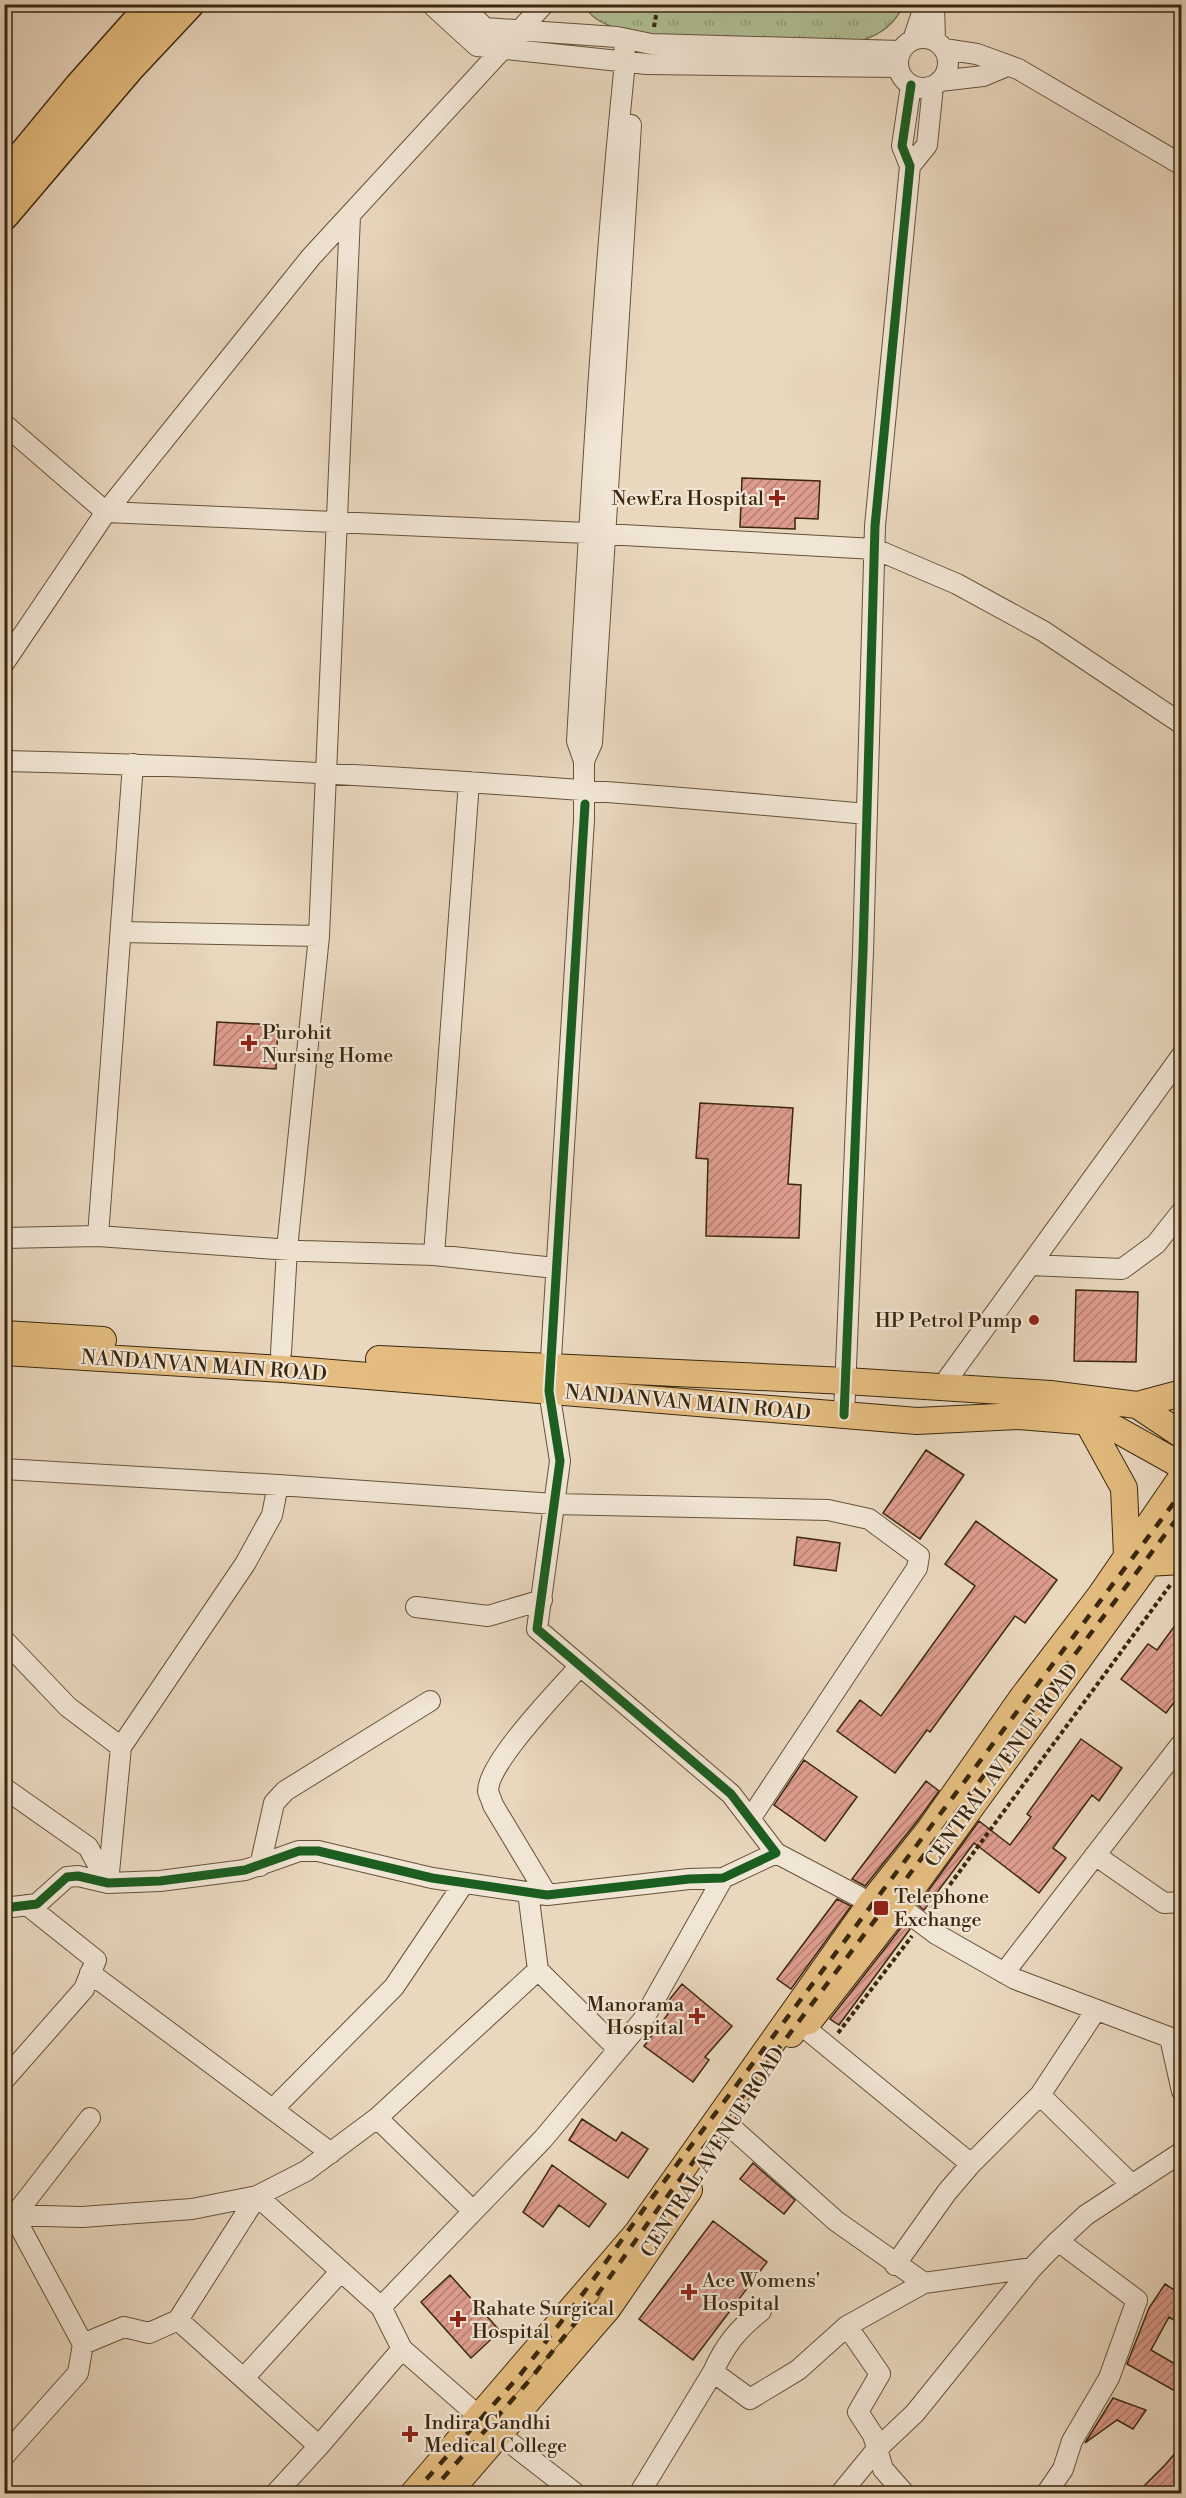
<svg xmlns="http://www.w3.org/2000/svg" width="1186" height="2498" font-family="'Libre Bodoni',serif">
  <defs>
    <pattern id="grass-tufts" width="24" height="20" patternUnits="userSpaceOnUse" patternTransform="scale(1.5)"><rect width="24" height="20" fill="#b1bf95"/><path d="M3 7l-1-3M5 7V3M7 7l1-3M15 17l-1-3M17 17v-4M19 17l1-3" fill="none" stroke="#919b78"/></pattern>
    <pattern id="building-hatch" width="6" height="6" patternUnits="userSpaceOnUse" patternTransform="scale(1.5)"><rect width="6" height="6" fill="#dd9c8d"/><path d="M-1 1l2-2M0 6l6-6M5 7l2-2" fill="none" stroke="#b47f72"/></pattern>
  </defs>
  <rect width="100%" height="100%" fill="#e9d7be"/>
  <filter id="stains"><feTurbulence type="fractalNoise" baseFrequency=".00333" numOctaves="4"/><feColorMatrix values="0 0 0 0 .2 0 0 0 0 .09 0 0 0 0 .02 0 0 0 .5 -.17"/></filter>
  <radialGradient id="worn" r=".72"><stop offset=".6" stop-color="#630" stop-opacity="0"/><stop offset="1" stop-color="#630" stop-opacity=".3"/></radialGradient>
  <path fill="url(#grass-tufts)" stroke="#767351" stroke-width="1.5" d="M586,5H904C894,24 883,33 863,40L645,36C629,32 589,24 586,5Z"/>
  <path fill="url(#building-hatch)" stroke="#3a270d" stroke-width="1.5" d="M742,478L820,481L818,519L795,518V529L740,527Z
    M217,1022L278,1025L276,1069L214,1065Z
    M700,1103L793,1108L788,1184L801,1185L799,1238L706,1236L708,1159L696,1158Z
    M1076,1290L1138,1292L1136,1362L1074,1361Z
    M926,1450L964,1475L920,1539L883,1513Z
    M976,1521L1057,1580L1025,1623L1015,1616L930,1732L927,1730L895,1773L837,1731L860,1700L881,1716L975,1586L945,1564Z
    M797,1537L840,1543L836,1571L794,1565Z
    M1182,1616V1692L1166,1713L1121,1679L1148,1644L1157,1650Z
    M1081,1739L1122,1768L1099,1801L1092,1795L1053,1848L1066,1858L1039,1893L974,1843L924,1910L918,1905L979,1821L1010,1845L1031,1817L1027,1814Z
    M804,1760L857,1797L825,1841L774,1805Z
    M926,1781L939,1791L918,1820L865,1886L852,1879Z
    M837,1899L851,1906L791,1989L777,1979Z
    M904,1924L910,1929L839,2025L830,2019Z
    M682,1984L732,2026L705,2057L709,2060L693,2082L644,2046L668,2014L663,2009L666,2004Z
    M582,2119L616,2141L622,2132L648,2149L628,2178L569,2140Z
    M753,2163L795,2200L784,2214L740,2179Z
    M552,2165L606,2204L589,2227L559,2205L543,2227L523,2212Z
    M713,2221L767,2262L693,2360L639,2319Z
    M450,2275L500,2331L471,2358L421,2302Z
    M1165,2284L1182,2295V2325L1169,2317L1151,2350L1182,2368V2395L1127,2364L1149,2308Z
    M1113,2398L1146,2410L1133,2429L1117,2420L1085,2443Z
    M1182,2445V2493H1137L1165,2465Z"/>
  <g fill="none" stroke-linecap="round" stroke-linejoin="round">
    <defs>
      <path id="minor" d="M431,4L477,46L647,64L898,67
        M460,4L485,28L617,37L651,44L901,51
        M934,4L935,41
        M898 63a25 25 0 1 1 50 0a25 25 0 1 1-50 0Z
        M913,40L925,4
        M944,49L977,54L1018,69L1182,165
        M940,81L983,76L1007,66
        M910,166L927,145L933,86
        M4,424L106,512L587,533L875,549L957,584L1043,631L1182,724
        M4,663L106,512L311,257L544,4
        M4,761C293,767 580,788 867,814
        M584,761L592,743L631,125
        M121,932L319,936
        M98,1236L133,764
        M4,1238L98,1236L304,1251L434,1255L555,1268
        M434,1255L469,782
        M1030,1265L1122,1269L1156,1244L1182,1211
        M281,1353L287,1249L319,936L350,216
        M941,1388L1182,1055
        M844,1415L863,952L875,526L910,166L902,146L911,85
        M4,1469L278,1485L272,1515L245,1564L121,1747
        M278,1485L554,1504L828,1510L869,1519L919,1556L917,1568L750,1819
        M416,1607L488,1616L542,1600
        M4,1640L68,1707L121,1747L108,1883
        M4,1788L88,1847L108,1883
        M776,1853L871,1903L899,1906L936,1934L1015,1979L1182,2042
        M1095,1855L1164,1903L1182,1902
        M260,1866L274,1803L285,1791L430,1701
        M547,1895L493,1805C492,1801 489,1795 488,1791C488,1762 560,1689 580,1666
        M4,1908L37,1904L67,1877L78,1876L108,1883L160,1881L245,1870L299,1851H318L432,1878L547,1895L689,1879L723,1878L776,1853L731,1794L537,1629L560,1461L549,1391L584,820V761L577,741C590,515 602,288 625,62L624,39
        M538,1970L618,2049
        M90,1973L331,2153
        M1004,1973L1182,1743
        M799,2023L971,2164L1040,2095L1132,2185
        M1170,2038L1182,2091
        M4,2080L84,1989L96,1960L27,1905
        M1040,2095L1096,2010
        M273,2109L394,1987L464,1883
        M377,2118L473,2211
        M732,2128L836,2221L924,2283
        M4,2215L82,2217L192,2209L257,2196L306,2171L377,2118L538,1970L528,1892
        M895,2265L947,2192L971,2164
        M381,2307L402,2349L499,2434L576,2494
        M178,2320L319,2446L402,2349
        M847,2326L924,2283L1032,2268
        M83,2344L124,2327L149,2333L178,2320L257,2196L381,2307L543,2139L643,2020L723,1878
        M713,2372C725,2345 738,2329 761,2311
        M244,2378L341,2271
        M4,2456L78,2373L83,2344L14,2216L90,2118
        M275,2494L319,2446
        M639,2494L713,2372L750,2399L798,2370L847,2326L880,2374L858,2412L873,2435L883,2469L905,2494
        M840,2494L877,2449L915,2413L1032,2268L1058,2241
        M1046,2494L1063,2469L1072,2441L1109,2378L1137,2300L1058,2241L1086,2215L1182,2152"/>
      <path id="major" d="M4,1334L103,1340
        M4,1352L283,1369L917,1421L1019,1416L1105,1423L1182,1466
        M379,1359L846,1381L1050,1394L1137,1405L1182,1435
        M1137,1405L1182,1393
        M1087,1421L1124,1488L1127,1556
        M1147,1563L1182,1561
        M791,2034L799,2023L809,2021L899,1906L1182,1517
        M413,2494L637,2233L871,1903L930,1829L1022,1698L1100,1596L1182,1477
        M447,2494L608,2308L689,2190"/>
      <path id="highway" d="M4,177L79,86L152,4
        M4,216L130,68L190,4"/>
    </defs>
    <use href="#minor" stroke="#665339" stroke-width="22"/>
    <use href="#major" stroke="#3a270d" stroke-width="28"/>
    <use href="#highway" stroke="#3a270d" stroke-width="31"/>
    <path stroke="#3a270d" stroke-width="4" stroke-dasharray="4.5 3" stroke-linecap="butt" d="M654,27L658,4
      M932,1909L1171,1584
      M838,2033L912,1936"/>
    <use href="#minor" stroke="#f1e5d5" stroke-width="20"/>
    <use href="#major" stroke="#e4bc7f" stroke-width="26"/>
    <use href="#highway" stroke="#e4bc7f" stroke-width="28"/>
    <path stroke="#3a270d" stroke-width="4.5" stroke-dasharray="10 10" stroke-linecap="butt" d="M413,2494L520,2375L585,2291L651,2199L1182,1492
      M429,2494L528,2382L595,2298L660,2206L1182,1512"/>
    <defs>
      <path id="cycleway" d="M844,1415L863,952L875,526L910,166L902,146L911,85
        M4,1908L37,1904L67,1877L78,1876L108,1883L160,1881L245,1870L299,1851H318L432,1878L547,1895L689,1879L723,1878L776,1853L731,1794L537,1629L560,1461L549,1391L585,804"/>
    </defs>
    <use href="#cycleway" stroke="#f1e5d5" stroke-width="13"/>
    <use href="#cycleway" stroke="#1b5e20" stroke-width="9"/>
  </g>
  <g fill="#8f2418" stroke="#f1e5d5" stroke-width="2">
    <path d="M774 489h6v6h6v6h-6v6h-6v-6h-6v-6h6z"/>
    <path d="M246 1034h6v6h6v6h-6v6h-6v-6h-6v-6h6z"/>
    <circle cx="1034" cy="1320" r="6"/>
    <rect x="873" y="1900" width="16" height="16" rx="3"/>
    <path d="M694 2007h6v6h6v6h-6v6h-6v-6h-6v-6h6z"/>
    <path d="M686 2283h6v6h6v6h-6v6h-6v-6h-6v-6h6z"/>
    <path d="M455 2310h6v6h6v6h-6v6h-6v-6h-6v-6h6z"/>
    <path d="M407 2425h6v6h6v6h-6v6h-6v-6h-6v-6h6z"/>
  </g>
  <g text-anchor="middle" stroke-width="4.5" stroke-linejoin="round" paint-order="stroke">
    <g font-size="20" fill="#3a270d" stroke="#f1e5d5" text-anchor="start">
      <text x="764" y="505" text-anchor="end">NewEra Hospital</text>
      <text x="262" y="1039">Purohit<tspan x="262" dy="23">Nursing Home</tspan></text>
      <text x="1022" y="1327" text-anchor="end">HP Petrol Pump</text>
      <text x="894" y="1903">Telephone<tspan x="894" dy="23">Exchange</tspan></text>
      <text x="684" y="2011" text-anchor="end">Manorama<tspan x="684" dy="23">Hospital</tspan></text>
      <text x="702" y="2287">Ace Womens'<tspan x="702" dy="23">Hospital</tspan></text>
      <text x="472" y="2315">Rahate Surgical<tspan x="472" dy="23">Hospital</tspan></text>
      <text x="424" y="2429">Indira Gandhi<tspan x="424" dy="23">Medical College</tspan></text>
    </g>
    <g font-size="20" fill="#3a270d" stroke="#f1e5d5">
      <text transform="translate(204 1365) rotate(4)" y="7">NANDANVAN MAIN ROAD</text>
      <text transform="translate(688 1402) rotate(5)" y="7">NANDANVAN MAIN ROAD</text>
      <text transform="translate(1001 1765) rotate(-54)" y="7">CENTRAL AVENUE ROAD</text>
      <text transform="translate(712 2152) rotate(-57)" y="7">CENTRAL AVENUE ROAD</text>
    </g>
  </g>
  <rect width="1186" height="2498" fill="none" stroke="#e9d7be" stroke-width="24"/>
  <rect x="6" y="6" width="1174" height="2486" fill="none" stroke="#3a270d" stroke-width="3"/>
  <rect x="12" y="12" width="1162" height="2474" fill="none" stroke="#3a270d" stroke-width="1.5"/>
  <rect width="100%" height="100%" filter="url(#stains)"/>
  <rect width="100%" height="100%" fill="url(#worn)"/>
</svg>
